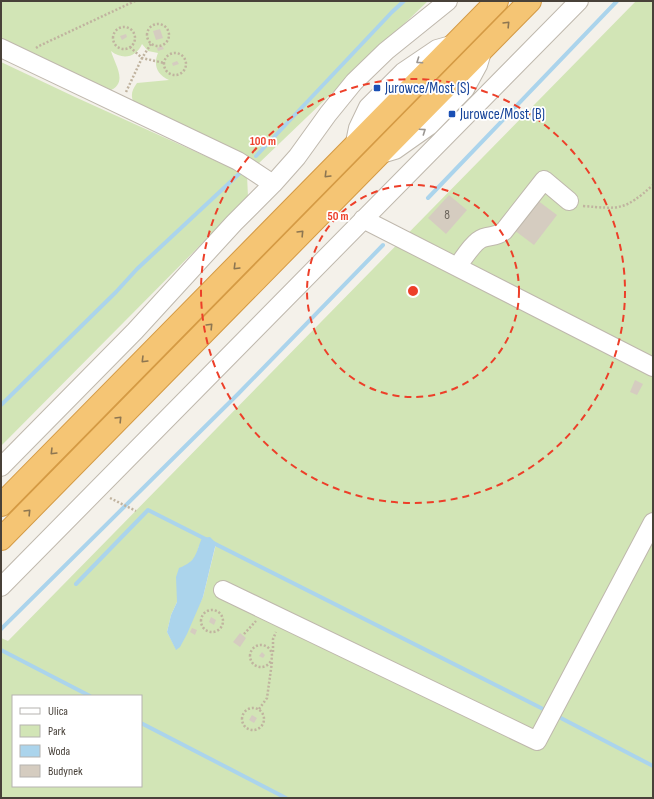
<svg xmlns="http://www.w3.org/2000/svg" width="654" height="799" font-family="'Sofia Sans Condensed',sans-serif">
  <rect width="100%" height="100%" fill="#f4f1ea"/>
  <path fill="#d2e5b6" fill-rule="evenodd" d="M1,1H428L258,164L134,103C130,95 132,90 137,83L169,80C157,75 153,65 158,53L148,51L142,44C136,58 122,60 111,51C115,65 129,83 109,91L1,41Z
    M636,1H653V798H1V638L8,641ZM216,544L203,597L176,649L167,632L171,615L177,602L178,591L189,564L196,556L199,546ZM13,696H141V786H13Z
    M1,62L75,97L247,175L248,197L1,446Z"/>
  <path fill="#abd4ec" d="M210,537L216,543L203,597L187,634L180,647L176,650L167,632L171,615L177,602L176,577L179,568C197,561 195,554 202,538Z"/>
  <g fill="none" stroke-linecap="round" stroke-linejoin="round">
    <path stroke="#abd4ec" stroke-width="4" d="M256,156L392,12L404,1
      M428,198L617,1
      M1,405L116,292L137,269L241,172
      M76,584L148,510L547,711
      M1,629L238,394L383,245
      M1,650L90,696
      M557,716L653,766
      M141,723L286,798"/>
  </g>
  <path fill="#d5ccc0" d="M160,29L163,38L156,40L153,31Z
    M126,34L127,37L122,40L120,36Z
    M162,46L164,49L158,51L157,48Z
    M177,61L179,64L173,66L172,63Z
    M449,195L467,210L446,234L428,218Z
    M537,200L557,215L534,245L514,230Z
    M635,380L643,384L637,395L630,392Z
    M211,617L216,620L214,625L209,622Z
    M192,628L197,630L195,635L190,632Z
    M240,633L246,638L240,647L233,642Z
    M262,652L265,655L263,658L259,656Z
    M252,715L257,718L254,723L249,720Z"/>
  <g fill="none" stroke-linecap="round" stroke-linejoin="round">
    <defs>
      <path id="minor" d="M1,48L238,161L273,184
        M354,147L358,128L368,107L403,72L437,49L451,45
        M385,153L395,150L429,126L465,89L478,65L482,52
        M363,219L653,367
        M457,267C463,259 474,241 483,238C492,235 496,237 504,231L544,180L569,201
        M1,467L135,331L234,223L273,184L297,157L328,114L354,82L386,51L448,1
        M1,587L579,1
        M223,590L537,741L653,522"/>
      <path id="highway" d="M1,505L497,1
        M1,539L530,1"/>
    </defs>
    <use href="#minor" stroke="#bfb8ad" stroke-width="20"/>
    <use href="#highway" stroke="#d49a44" stroke-width="24"/>
    <path stroke="#c0b39f" stroke-width="2.5" stroke-dasharray="2 2" stroke-linecap="butt" d="M147 35a11 11 0 1 1 22 0a11 11 0 1 1-22 0Z
      M113 38a11 11 0 1 1 22 0a11 11 0 1 1-22 0Z
      M151,44L142,58L164,63
      M36,48L39,46L135,1
      M164 64a11 11 0 1 1 22 0a11 11 0 1 1-22 0Z
      M126,92L142,58L130,47
      M583,206C620,209 624,211 653,185
      M110,498L136,511
      M201 621a11 11 0 1 1 22 0a11 11 0 1 1-22 0Z
      M244,634L256,621
      M250 656a11 11 0 1 1 22 0a11 11 0 1 1-22 0Z
      M273,652V639L276,632
      M242 719a11 11 0 1 1 22 0a11 11 0 1 1-22 0Z
      M259,709L267,698L272,662"/>
    <use href="#minor" stroke="#fff" stroke-width="18"/>
    <use href="#highway" stroke="#f5c574" stroke-width="22"/>
  </g>
  <defs><path id="oneway-chevron" d="M-2-3.5L2.5 0L-2 3.5" fill="none" stroke-width="1.6" stroke-linecap="round" stroke-linejoin="round"/></defs>
  <g stroke="#8d7651">
    <use href="#oneway-chevron" transform="translate(507 24) rotate(-46)"/>
    <use href="#oneway-chevron" transform="translate(327 175) rotate(135)"/>
    <use href="#oneway-chevron" transform="translate(301 233) rotate(-46)"/>
    <use href="#oneway-chevron" transform="translate(236 267) rotate(135)"/>
    <use href="#oneway-chevron" transform="translate(210 326) rotate(-46)"/>
    <use href="#oneway-chevron" transform="translate(144 360) rotate(135)"/>
    <use href="#oneway-chevron" transform="translate(119 419) rotate(-46)"/>
    <use href="#oneway-chevron" transform="translate(53 452) rotate(135)"/>
    <use href="#oneway-chevron" transform="translate(28 512) rotate(-46)"/>
  </g>
  <g stroke="#9a9692">
    <use href="#oneway-chevron" transform="translate(419 61) rotate(146)"/>
    <use href="#oneway-chevron" transform="translate(423 131) rotate(-34)"/>
  </g>
  <g fill="none" stroke="#ed3f29" stroke-width="2" stroke-dasharray="7 5">
    <circle cx="413" cy="291" r="106"/>
    <circle cx="413" cy="291" r="212"/>
  </g>
  <g fill="#1a4fb4" stroke="#fff" stroke-width="1.5">
    <rect x="373" y="84" width="8" height="8" rx="2"/>
    <rect x="448" y="110" width="8" height="8" rx="2"/>
  </g>
  <g text-anchor="middle" stroke-width="3.5" stroke-linejoin="round" paint-order="stroke">
    <g font-size="13" fill="#6b645b">
      <text x="447" y="219">8</text>
    </g>
    <g font-size="15" fill="#164399" stroke="#fff" text-anchor="start">
      <text x="385" y="93">Jurowce/Most (S)</text>
      <text x="460" y="119">Jurowce/Most (B)</text>
    </g>
  </g>
  <circle cx="413" cy="291" r="6" fill="#ed3f29" stroke="#fff" stroke-width="2"/>
  <g font-size="12" text-anchor="middle" font-weight="bold" fill="#ed3f29" stroke="#fff" stroke-width="3.5" stroke-linejoin="round" paint-order="stroke">
    <text x="263" y="145">100 m</text>
    <text x="338" y="220">50 m</text>
  </g>
  <rect width="654" height="799" fill="none" stroke="#484139" stroke-width="4"/>
  <rect x="12" y="695" width="130" height="92" fill="#ffffff" stroke="#b6b3b0"/>
  <rect x="20" y="708" width="20" height="6" fill="#ffffff" stroke="#b6b3b0"/>
  <text x="48" y="715" font-size="12" fill="#484139">Ulica</text>
  <rect x="20" y="725" width="20" height="12" fill="#d2e5b6" stroke="#b6b3b0"/>
  <text x="48" y="735" font-size="12" fill="#484139">Park</text>
  <rect x="20" y="745" width="20" height="12" fill="#abd4ec" stroke="#b6b3b0"/>
  <text x="48" y="755" font-size="12" fill="#484139">Woda</text>
  <rect x="20" y="765" width="20" height="12" fill="#d5ccc0" stroke="#b6b3b0"/>
  <text x="48" y="775" font-size="12" fill="#484139">Budynek</text>
</svg>
